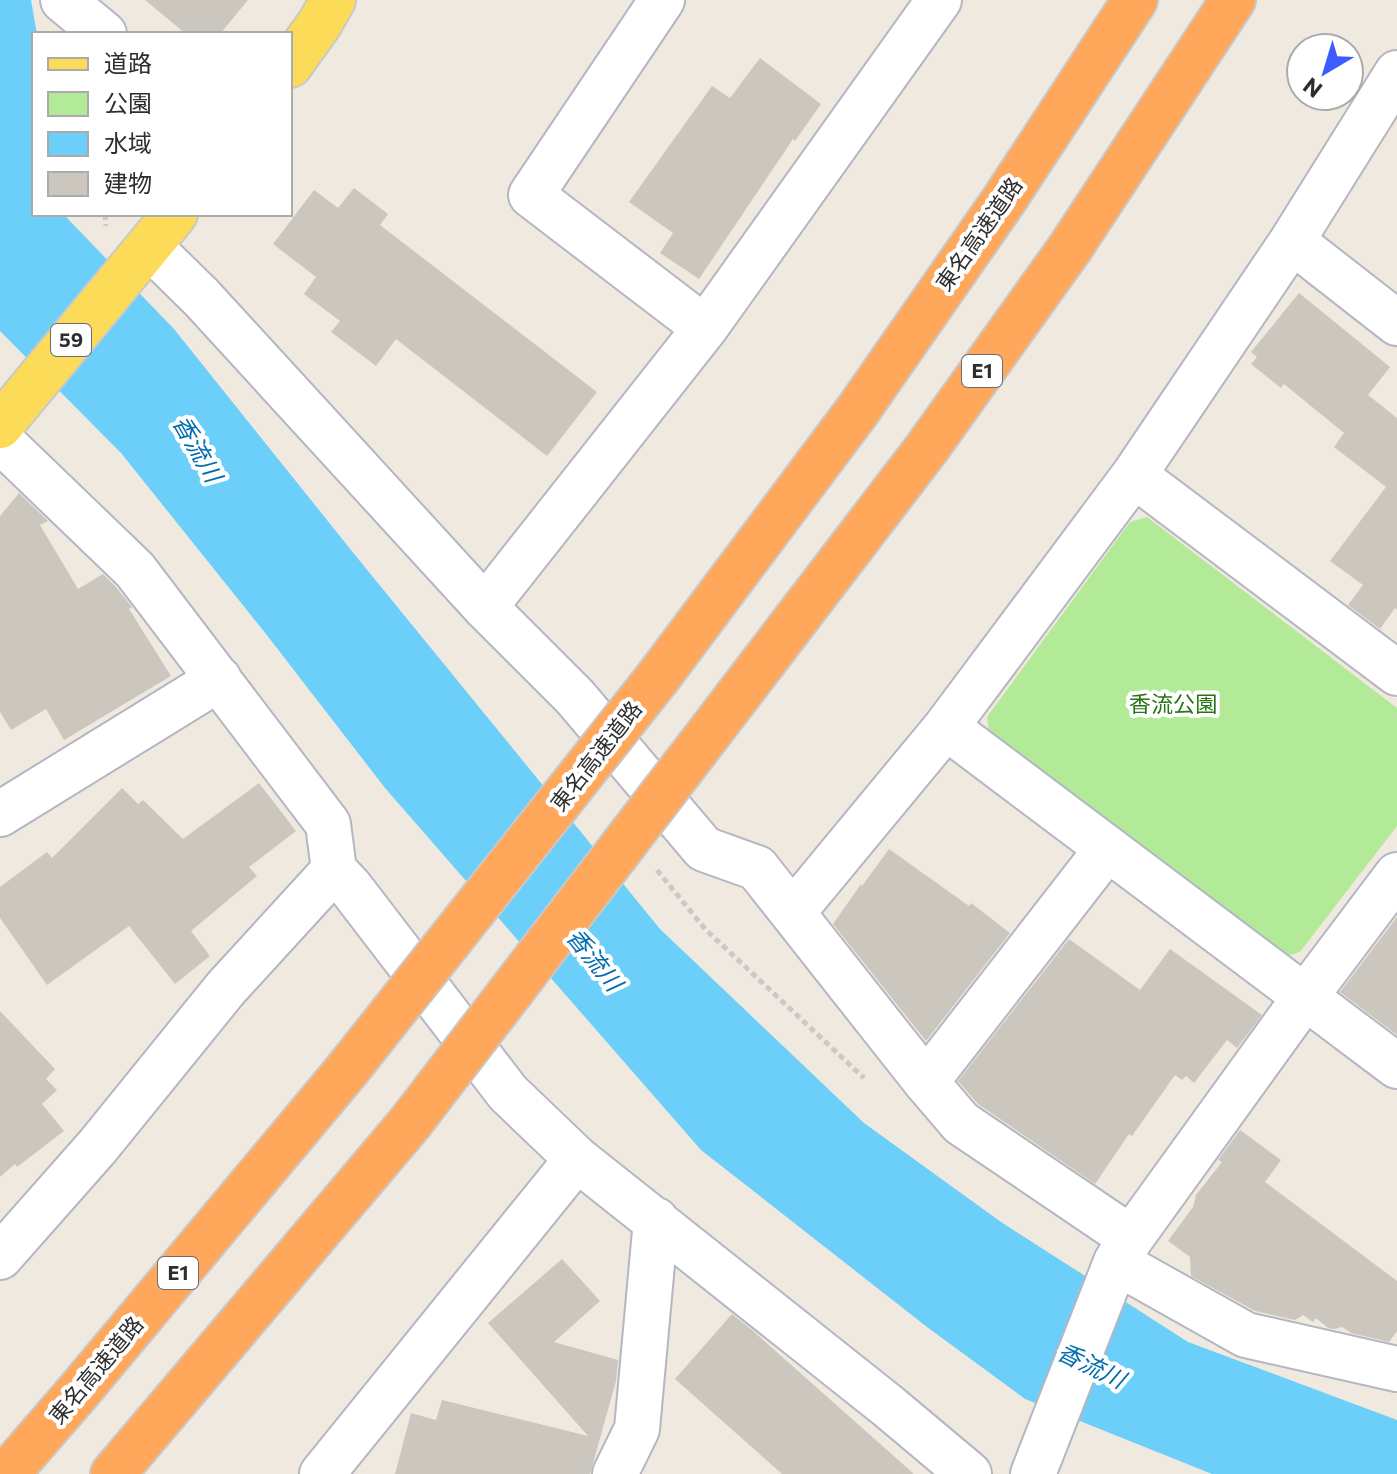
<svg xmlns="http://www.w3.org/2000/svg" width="1397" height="1474" font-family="Commissioner,'Noto Sans JP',sans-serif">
  <rect width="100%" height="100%" fill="#f0e9e0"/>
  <path fill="#b2ea98" d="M1147,517L1397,708V826L1300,952L1287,956L989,732L987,717L1130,522Z"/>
  <path fill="#6ccff9" d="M0,0H31L37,34H34V214H66L67,218L174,329L355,555L660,929L864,1123L1001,1222L1188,1342L1397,1420V1474H1212L1025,1399L927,1327L701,1150L385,788L266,634L121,453L0,331Z"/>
  <path fill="#cbc7be" d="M145,0H248L220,34H186Z
    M760,58L821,104L795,141L793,139L699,279L660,253L673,233L629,202L712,86L730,98Z
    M354,188L388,214L380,225L597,392L547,456L396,339L376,366L331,332L340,321L304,294L316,277L273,244L314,190L338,208Z
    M1299,293L1390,367L1368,395L1397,418V610L1395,608L1380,629L1348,605L1363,585L1330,561L1386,487L1334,447L1344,433L1284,384L1281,388L1251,364L1257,357L1251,352Z
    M19,493L48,521L40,525L78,589L103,574L116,587L132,607L129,609L171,676L64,740L46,709L11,730L0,712V516Z
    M259,783L296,831L249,867L257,876L191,931L210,956L175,984L129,926L47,985L0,918V887L47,852L52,858L122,788L138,804L143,800L183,839Z
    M889,849L969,906L971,903L1010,933L926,1041L833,924L861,884L862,886Z
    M1397,917V1035L1340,992Z
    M1069,939L1140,990L1170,949L1262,1015L1237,1048L1227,1040L1194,1083L1186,1076L1182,1080L1175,1075L1132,1136L1129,1134L1095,1184L978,1104L958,1081Z
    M0,1011L55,1069L46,1079L57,1090L42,1104L64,1131L17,1167L15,1164L0,1177Z
    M1240,1130L1281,1160L1265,1182L1397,1281V1331L1389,1342L1351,1333L1342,1327L1334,1329L1328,1328L1316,1318L1313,1322L1303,1315L1295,1320L1255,1311L1191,1276L1190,1257L1168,1241L1193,1207L1196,1195L1222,1162L1218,1160Z
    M562,1259L600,1301L554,1342L618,1360L616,1381L590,1474H395L411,1413L436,1420L442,1400L588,1436L488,1323Z
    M732,1314L752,1330L914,1474H782L675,1379Z"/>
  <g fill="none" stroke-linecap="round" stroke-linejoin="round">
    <defs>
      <path id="minor" d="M63,0L104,34
        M662,0L531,195L705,328
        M1292,241L1397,323
        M149,246L201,297L485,607L575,697L704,849L757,868L926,1082L961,1123L1131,1238
        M0,440L135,570L328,824L334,870L226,988L98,1146L0,1257
        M1134,475L1397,673
        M485,607L705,328L939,0
        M946,727L1397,1066
        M0,814L219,679
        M334,870L350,887L508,1093L577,1159L888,1406L969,1474
        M793,912L946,727L1134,475L1292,241L1397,73
        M926,1082L1107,849
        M1116,1262L1246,1335L1397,1369
        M322,1474L577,1159
        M615,1474L637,1429L656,1220
        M1033,1474L1116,1262L1131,1238L1305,997L1397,875"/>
      <path id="major" d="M290,65L320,23L333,0
        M0,426L175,214"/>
      <path id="highway" d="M659,676L858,410L1004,200L1135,0
        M713,728L927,448L1070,248L1233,0
        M7,1474L78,1392L347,1070
        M113,1474L410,1123"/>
    </defs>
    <use href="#minor" stroke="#b4b6c2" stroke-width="48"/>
    <use href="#major" stroke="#c9c9c9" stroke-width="48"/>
    <use href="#highway" stroke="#c9c9c9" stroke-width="48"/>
    <path stroke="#c9c9c9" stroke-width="5" stroke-dasharray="6 4" stroke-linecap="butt" d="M105,214L106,226
      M657,870L706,930L864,1078"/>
    <use href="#minor" stroke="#fff" stroke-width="44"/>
    <use href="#major" stroke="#fcdb58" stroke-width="44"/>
    <use href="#highway" stroke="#ffa75b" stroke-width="44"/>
    <defs>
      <path id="highway-bridge" d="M347,1070L659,676
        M410,1123L713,728"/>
    </defs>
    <use href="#highway-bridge" stroke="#c9c9c9" stroke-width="48" stroke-linecap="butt"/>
    <use href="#highway-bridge" stroke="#ffa75b" stroke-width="44"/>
  </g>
  <g text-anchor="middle" stroke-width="8" stroke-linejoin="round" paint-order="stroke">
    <g fill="#fff" stroke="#6d6d6d" stroke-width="2">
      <rect x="51" y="324" width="40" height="32" rx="6"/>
      <rect x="962" y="355" width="40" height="32" rx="6"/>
      <rect x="158" y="1257" width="40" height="32" rx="6"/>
    </g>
    <g font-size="20" font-weight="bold" fill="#2e2e2e">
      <text x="71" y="347">59</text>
      <text x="982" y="378">E1</text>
      <text x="178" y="1280">E1</text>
    </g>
    <g font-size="22" fill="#2e2e2e" stroke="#fff">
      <text transform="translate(979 234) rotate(-55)" y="8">東名高速道路</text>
      <text transform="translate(596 756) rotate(-52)" y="8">東名高速道路</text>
      <text transform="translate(96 1370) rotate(-50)" y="8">東名高速道路</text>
    </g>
    <g font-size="22" fill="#267415" stroke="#fff">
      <text x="1173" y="712">香流公園</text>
    </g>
    <g font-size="24" font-style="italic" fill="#026ead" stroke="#fff">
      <text transform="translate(197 449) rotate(60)" y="8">香流川</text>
      <text transform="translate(594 960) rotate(51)" y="8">香流川</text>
      <text transform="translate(1091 1366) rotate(26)" y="8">香流川</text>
    </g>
  </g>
  <rect x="32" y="32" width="260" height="184" fill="#ffffff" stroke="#ababab" stroke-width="2"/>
  <rect x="48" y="58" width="40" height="12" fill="#fcdb58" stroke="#ababab" stroke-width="2"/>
  <text x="104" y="72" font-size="24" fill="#2e2e2e">道路</text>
  <rect x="48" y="92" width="40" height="24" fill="#b2ea98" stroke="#ababab" stroke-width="2"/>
  <text x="104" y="112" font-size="24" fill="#2e2e2e">公園</text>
  <rect x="48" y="132" width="40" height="24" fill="#6ccff9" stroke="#ababab" stroke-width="2"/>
  <text x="104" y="152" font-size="24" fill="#2e2e2e">水域</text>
  <rect x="48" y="172" width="40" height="24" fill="#cbc7be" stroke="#ababab" stroke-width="2"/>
  <text x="104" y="192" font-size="24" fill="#2e2e2e">建物</text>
  <g transform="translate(1325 72) rotate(218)"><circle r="38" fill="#ffffff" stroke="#ababab" stroke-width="2"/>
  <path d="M0-6L14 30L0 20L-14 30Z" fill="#3d5cff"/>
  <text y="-12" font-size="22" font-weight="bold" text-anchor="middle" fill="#2e2e2e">N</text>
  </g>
</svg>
